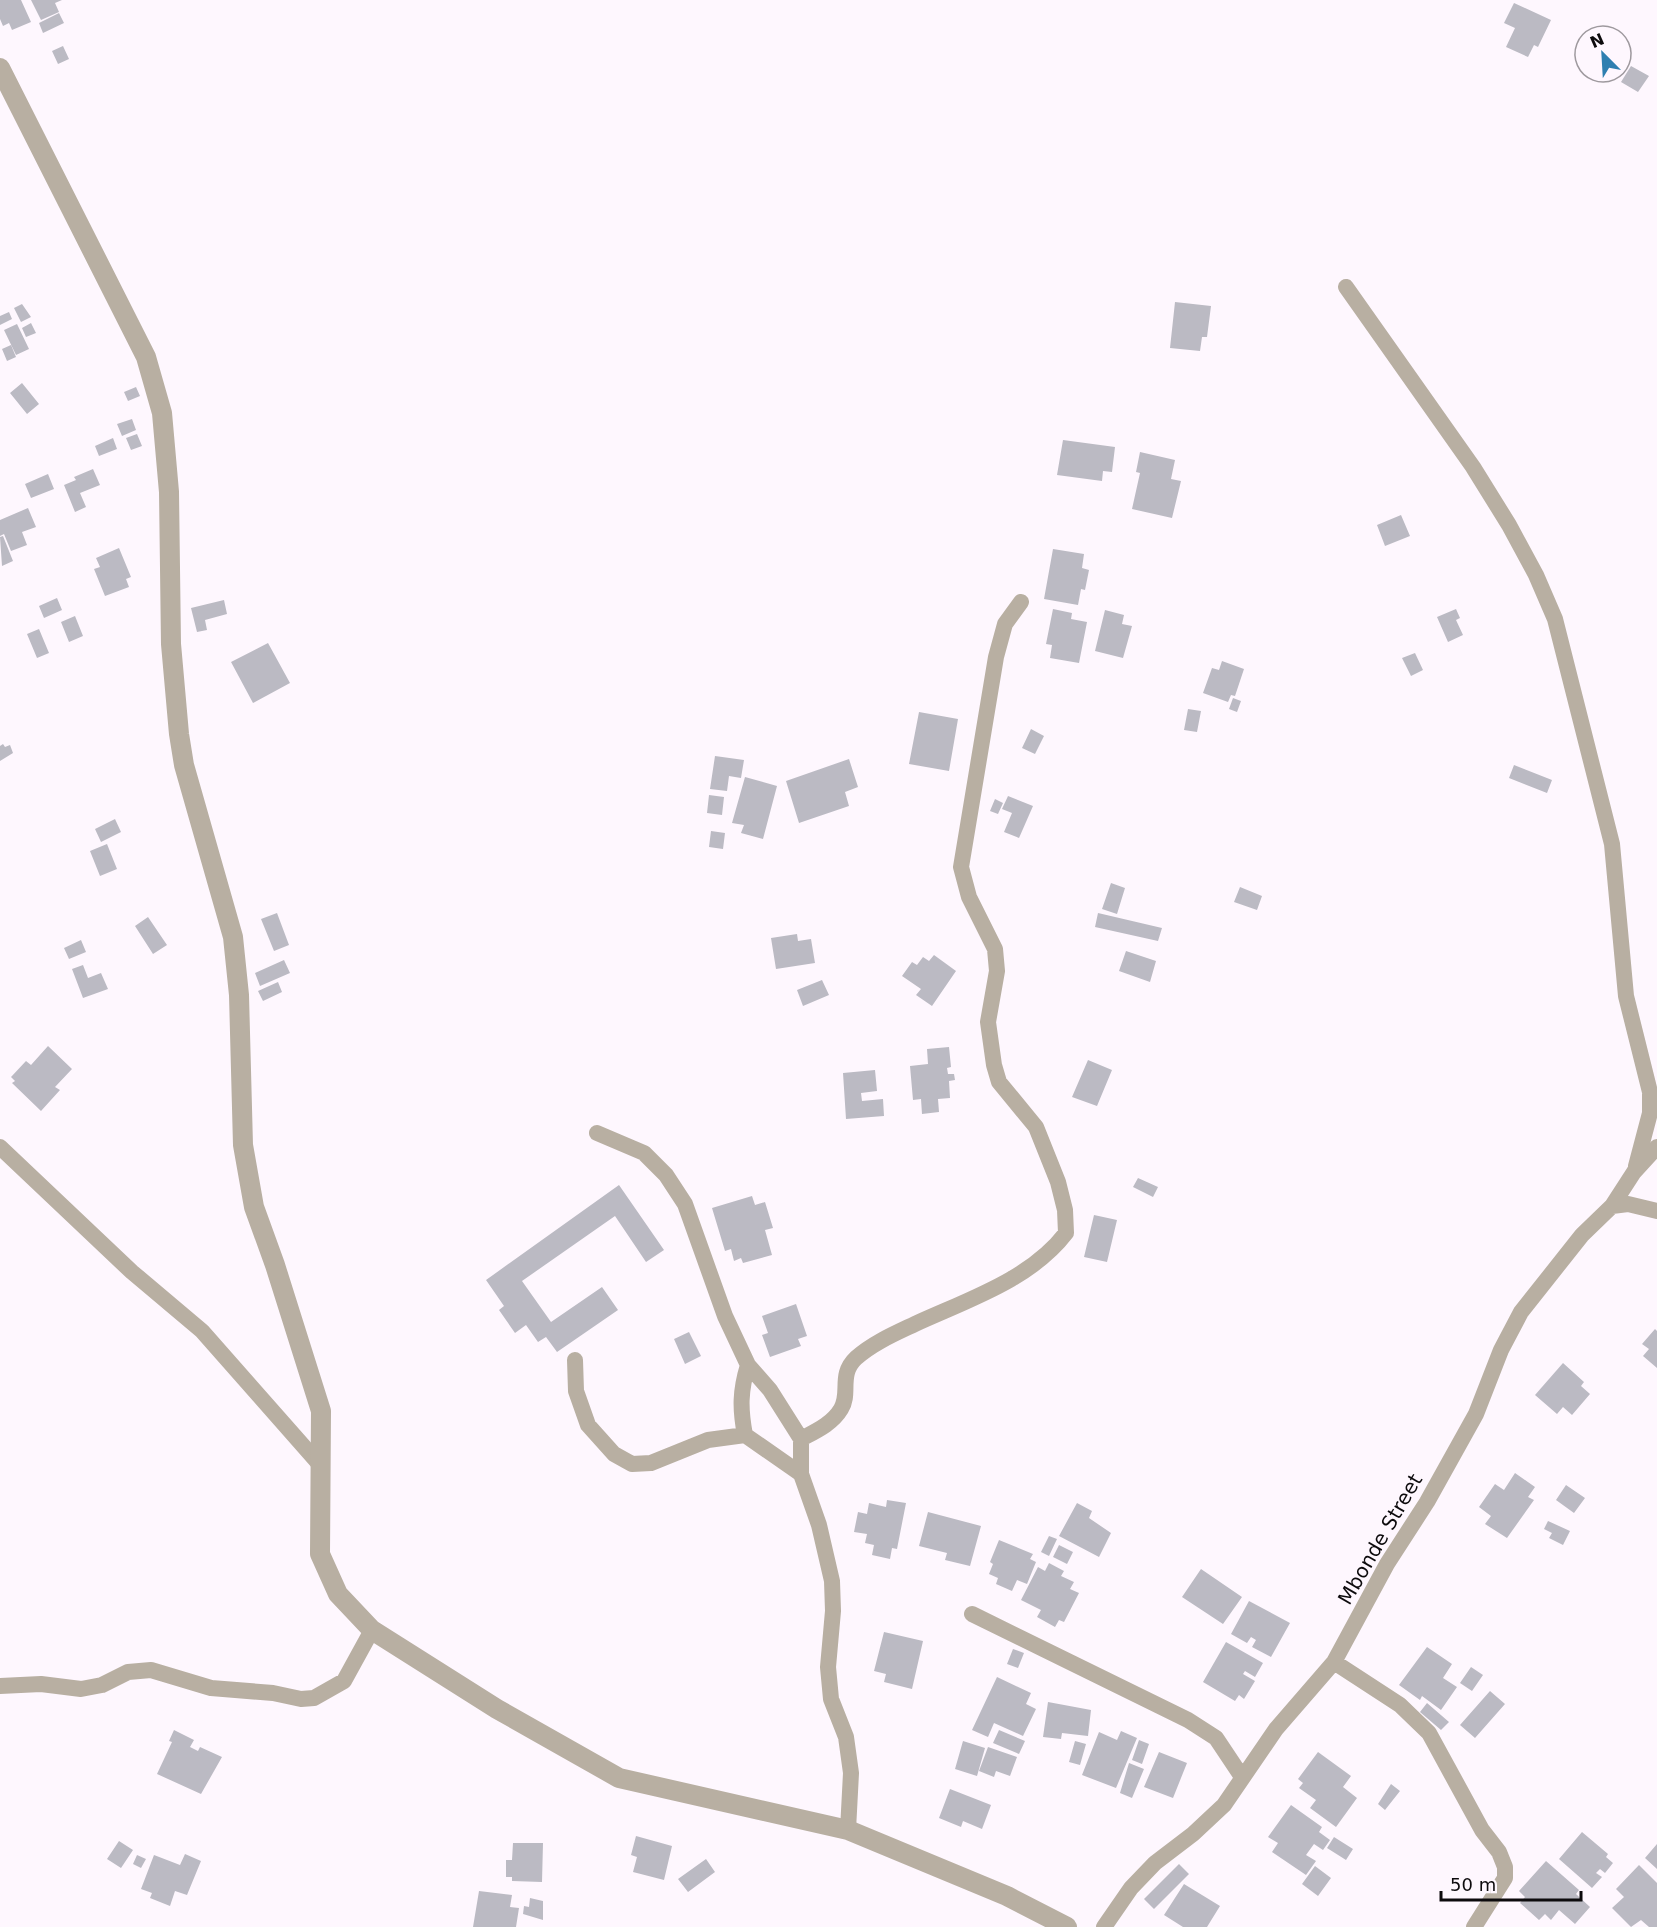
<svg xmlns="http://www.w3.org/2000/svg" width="1657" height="1927" font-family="'DejaVu Sans',sans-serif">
  <rect width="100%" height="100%" fill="#fef7fe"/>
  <path fill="#bbbac3" d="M0,0H21L31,22L12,30L9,23L3,26L0,19Z
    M31,0H62L55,3L59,12L41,20Z
    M1514,3L1551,20L1538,47L1534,45L1528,57L1506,47L1515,28L1504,23Z
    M59,13L64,23L43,33L39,23Z
    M63,46L69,59L58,64L52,51Z
    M1631,66L1649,76L1638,92L1621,82Z
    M1175,302L1211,306L1207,337H1202L1200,351L1170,348Z
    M22,304L31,317L21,322L14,308Z
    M9,312L12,319L0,325V316Z
    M31,323L36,333L26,337L22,328Z
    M17,324L29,349L16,355L4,330Z
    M11,345L16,357L7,361L2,349Z
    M22,383L39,404L27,414L10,393Z
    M136,387L140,396L128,401L124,392Z
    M132,419L136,430L122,436L117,424Z
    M137,434L142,446L131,450L126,438Z
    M113,438L117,449L99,456L95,446Z
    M1063,440L1115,447L1112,472L1103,471L1102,481L1057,475Z
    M1140,452L1175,460L1171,479L1181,481L1172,518L1132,509L1140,473L1136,472Z
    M93,469L100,485L80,493L86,507L75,512L64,485L76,480L74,477Z
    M48,474L54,489L31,498L25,484Z
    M28,508L36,527L22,532L27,545L11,551L4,534L0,536V520Z
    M1401,515L1410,536L1385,546L1377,525Z
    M3,536L13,561L2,566L0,537Z
    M119,548L131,577L126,579L129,587L105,596L94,569L100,567L96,558Z
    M1053,549L1084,554L1082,568L1089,570L1085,590L1081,589L1078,605L1044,599Z
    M57,598L62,610L44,618L39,606Z
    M224,600L227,614L205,620L207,630L197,632L191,608Z
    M1053,609L1072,613L1071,619L1087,622L1079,663L1050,658L1052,645L1046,644Z
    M1456,609L1460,618L1456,620L1463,635L1448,642L1437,617Z
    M1105,610L1124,615L1122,624L1132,626L1123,658L1095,651Z
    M75,616L83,636L69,642L61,622Z
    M39,629L49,653L37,658L27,634Z
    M268,643L290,683L253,703L231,662Z
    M1415,653L1423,670L1411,676L1402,658Z
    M1222,661L1244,669L1235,696L1231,695L1228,702L1203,693L1212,668L1219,670Z
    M1233,698L1241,701L1237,712L1229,709Z
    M1188,709L1201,711L1197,732L1184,730Z
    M919,712L958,719L949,771L909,764Z
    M1031,729L1044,736L1035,754L1022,748Z
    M3,744L5,747L10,745L13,753L0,761V746Z
    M715,756L744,760L741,778L729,776L727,791L710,789Z
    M849,759L858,787L845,792L849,806L799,823L786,781Z
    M1514,765L1552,780L1547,793L1509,778Z
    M745,777L777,786L763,839L741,833L744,825L732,823Z
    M709,795L724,797L722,815L707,813Z
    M1008,796L1033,806L1019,838L1004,832L1012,813L1002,809Z
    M995,799L1003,803L998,814L990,811Z
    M115,819L121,832L101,842L95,829Z
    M711,831L725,833L723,849L709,847Z
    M107,844L117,869L100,876L90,851Z
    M1111,883L1125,888L1117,914L1102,909Z
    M1240,887L1262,896L1257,910L1234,902Z
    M277,913L289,945L274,951L261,919Z
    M1098,913L1162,928L1158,941L1095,927Z
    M148,917L167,945L153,954L135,926Z
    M797,934L798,941L811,939L815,963L776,969L771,938Z
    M81,940L86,952L69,959L64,948Z
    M1126,951L1156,961L1150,982L1119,971Z
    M934,955L956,971L932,1006L916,995L921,989L902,976L912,962L917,965L923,957L929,961Z
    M284,960L290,973L260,986L255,973Z
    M83,965L88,978L101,973L108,989L83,998L72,969Z
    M822,980L829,995L803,1006L797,990Z
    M278,982L282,992L263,1001L258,991Z
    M48,1046L72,1069L55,1087L60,1090L41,1111L12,1083L15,1081L11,1077L26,1061L31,1065Z
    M949,1047L951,1067L947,1068L948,1074H954L955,1080L949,1081L950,1098L938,1099L939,1112L922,1114L921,1099L913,1100L910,1066L928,1064L927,1049Z
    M1088,1060L1112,1070L1097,1106L1072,1097Z
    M875,1070L877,1091L861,1093L862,1101L883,1099L884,1116L846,1119L843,1073Z
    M1138,1178L1158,1187L1153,1197L1133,1187Z
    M619,1185L664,1250L646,1262L615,1216L522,1281L551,1322L602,1287L618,1310L557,1352L546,1337L538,1342L526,1325L515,1333L499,1310L504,1306L486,1280Z
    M752,1196L755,1205L765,1202L773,1228L765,1230L772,1255L743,1263L741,1258L734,1261L731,1249L725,1251L712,1208Z
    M1094,1215L1117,1220L1107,1262L1084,1257Z
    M796,1304L807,1336L798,1339L801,1346L770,1357L762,1335L768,1333L762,1316Z
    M1655,1329L1657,1331V1368L1643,1356L1649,1349L1642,1344Z
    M689,1332L701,1356L685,1364L674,1339Z
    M1563,1363L1584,1382L1581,1386L1590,1394L1572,1415L1563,1407L1557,1414L1535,1395Z
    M1515,1473L1535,1487L1528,1497L1534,1500L1507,1538L1485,1524L1491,1516L1479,1507L1495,1484L1504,1490Z
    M1566,1485L1585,1498L1574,1513L1556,1500Z
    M887,1500L906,1503L897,1549L892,1548L890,1559L872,1555L874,1545L865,1543L867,1534L854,1532L858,1512L867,1514L869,1503L886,1507Z
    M1077,1503L1092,1511L1089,1518L1111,1533L1099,1557L1059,1536Z
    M928,1512L981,1526L970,1566L945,1560L947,1553L919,1546Z
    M1548,1521L1570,1531L1563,1545L1549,1538L1552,1533L1544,1529Z
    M1049,1536L1057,1539L1049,1556L1041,1552Z
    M999,1540L1033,1554L1030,1559L1036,1562L1027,1584L1017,1580L1012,1591L996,1584L998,1578L989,1574L993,1564L990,1562Z
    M1059,1545L1073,1552L1067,1564L1053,1557Z
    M1049,1563L1064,1571L1061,1576L1074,1582L1070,1589L1079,1593L1064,1622L1059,1620L1055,1627L1037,1617L1041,1610L1021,1600L1038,1567L1045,1571Z
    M1201,1569L1242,1597L1223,1624L1182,1597Z
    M1249,1601L1290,1623L1271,1657L1252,1647L1256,1640L1251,1637L1247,1643L1231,1634Z
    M884,1632L923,1641L912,1689L884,1682L886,1674L874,1671Z
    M1226,1642L1263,1663L1255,1677L1245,1671L1243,1674L1255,1681L1244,1699L1239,1695L1235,1701L1203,1682Z
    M1427,1647L1452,1664L1443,1678L1457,1687L1441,1710L1422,1696L1420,1700L1399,1685Z
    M1013,1649L1024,1653L1018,1668L1007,1664Z
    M1471,1667L1483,1675L1472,1691L1460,1683Z
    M997,1677L1031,1693L1026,1704L1036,1709L1023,1736L994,1723L988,1737L972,1730Z
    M1490,1691L1505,1704L1475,1738L1460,1725Z
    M1048,1702L1091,1710L1088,1736L1062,1733L1061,1739L1043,1737Z
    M1427,1703L1449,1722L1441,1730L1420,1712Z
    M174,1730L194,1740L190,1747L198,1751L200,1747L222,1757L201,1794L157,1774L172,1742L169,1741Z
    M999,1730L1025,1741L1019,1754L993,1743Z
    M1121,1731L1137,1738L1116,1788L1082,1775L1099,1732L1117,1740Z
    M1139,1740L1149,1744L1142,1764L1132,1760Z
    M963,1741L985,1748L977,1776L955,1769Z
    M1075,1741L1086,1744L1080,1765L1069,1762Z
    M988,1747L1017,1757L1010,1776L996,1771L994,1777L979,1771Z
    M1159,1752L1187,1763L1173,1798L1144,1787Z
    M1318,1752L1351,1776L1343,1787L1357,1798L1336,1827L1310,1808L1316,1800L1299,1788L1303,1783L1298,1779Z
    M1129,1763L1144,1769L1132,1798L1120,1793Z
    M1391,1784L1400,1791L1385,1810L1378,1804Z
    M950,1789L991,1805L982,1829L963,1821L961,1827L939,1818Z
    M1291,1805L1322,1827L1319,1832L1330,1840L1323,1850L1314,1844L1306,1855L1316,1861L1306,1875L1272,1852L1278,1843L1268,1837Z
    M1582,1832L1608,1854L1606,1857L1613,1863L1605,1873L1600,1869L1596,1873L1602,1877L1592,1888L1559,1859Z
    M636,1836L672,1846L664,1880L633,1872L637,1857L631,1855Z
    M1334,1837L1353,1849L1346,1860L1327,1848Z
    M119,1841L133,1850L121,1868L107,1859Z
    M513,1843H543L542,1882L512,1881V1877H506V1860H512Z
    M1657,1844V1869L1645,1858Z
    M185,1854L201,1861L187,1895L175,1891L170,1906L150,1898L152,1893L141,1889L154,1855L180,1865Z
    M137,1855L146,1859L141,1868L133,1864Z
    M706,1859L715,1872L688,1892L678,1879Z
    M1546,1861L1579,1890L1576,1894L1590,1907L1575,1924L1559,1910L1551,1920L1545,1914L1539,1920L1520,1903L1525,1897L1519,1891Z
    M1179,1864L1189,1874L1154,1909L1144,1899Z
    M1639,1865L1657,1883V1927H1649L1641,1920L1631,1927L1612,1908L1624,1897L1616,1889Z
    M1315,1866L1331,1878L1318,1896L1302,1884Z
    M1184,1884L1220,1906L1207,1927H1183L1164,1915Z
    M479,1891L512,1895L510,1907L519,1908L516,1927H473Z
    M530,1898L543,1901V1920L523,1914L524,1906L529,1907Z"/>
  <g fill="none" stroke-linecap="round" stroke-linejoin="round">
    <path stroke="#b8afa2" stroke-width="16" d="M1346,287L1473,467L1509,525L1536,575L1555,619L1612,844L1626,996L1650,1092V1113L1636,1166
      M597,1133L644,1153L666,1175L685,1204L725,1316L748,1365L770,1390L801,1439V1474L819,1525L832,1581L833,1611L828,1667L831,1699L846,1737L851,1773L848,1830
      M0,1147L132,1272L202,1331L321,1466
      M1612,1206L1628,1204L1657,1211
      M575,1360L576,1391L588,1425L614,1454L632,1464L651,1463L708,1440L745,1435L801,1474
      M745,1435C740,1409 740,1391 748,1365
      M801,1439C816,1431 832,1424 841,1409C851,1393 838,1375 856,1358C873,1343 894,1334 915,1324C967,1300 1030,1280 1066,1233L1065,1210L1058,1182L1036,1127L999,1082L994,1065L988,1022L997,971L995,949L969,897L961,867L996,657L1005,624L1021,602
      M972,1614L1188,1720L1216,1738L1242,1777
      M1334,1662L1400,1705L1429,1733L1482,1830L1499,1852L1505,1867V1878L1474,1927
      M0,1686L41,1684L81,1689L102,1685L128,1672L151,1670L211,1688L273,1693L301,1699L314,1698L344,1681L372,1630
      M1104,1927L1131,1888L1155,1863L1193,1834L1224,1805L1276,1729L1334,1662L1387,1564L1427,1502L1476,1414L1501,1350L1521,1312L1582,1235L1612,1206L1634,1172L1657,1147"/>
    <path stroke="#b8afa2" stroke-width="20" d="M0,68L146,357L162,413L169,492L171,644L179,734L184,765L233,937L239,995L243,1145L254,1207L275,1265L321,1411L320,1554L338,1594L372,1630L497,1709L619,1778L848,1830L1007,1896L1067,1927"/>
  </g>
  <g text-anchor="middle" stroke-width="5" stroke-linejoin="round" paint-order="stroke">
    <g font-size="20" fill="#0d0b0d" stroke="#fef7fe">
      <text transform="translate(1380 1539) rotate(-60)" y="7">Mbonde Street</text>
    </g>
  </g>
  <g transform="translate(1603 54) rotate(336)"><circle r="28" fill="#fef7fe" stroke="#9e999e" stroke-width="1.5"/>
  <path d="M0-4.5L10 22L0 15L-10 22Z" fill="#2e7fb0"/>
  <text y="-9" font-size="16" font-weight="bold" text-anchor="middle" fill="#0d0b0d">N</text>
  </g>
  <path d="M1441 1891v9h140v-9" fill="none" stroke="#0d0b0d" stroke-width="3"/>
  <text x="1450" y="1891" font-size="18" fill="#0d0b0d" stroke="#fef7fe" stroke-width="4.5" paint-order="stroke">50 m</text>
</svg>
